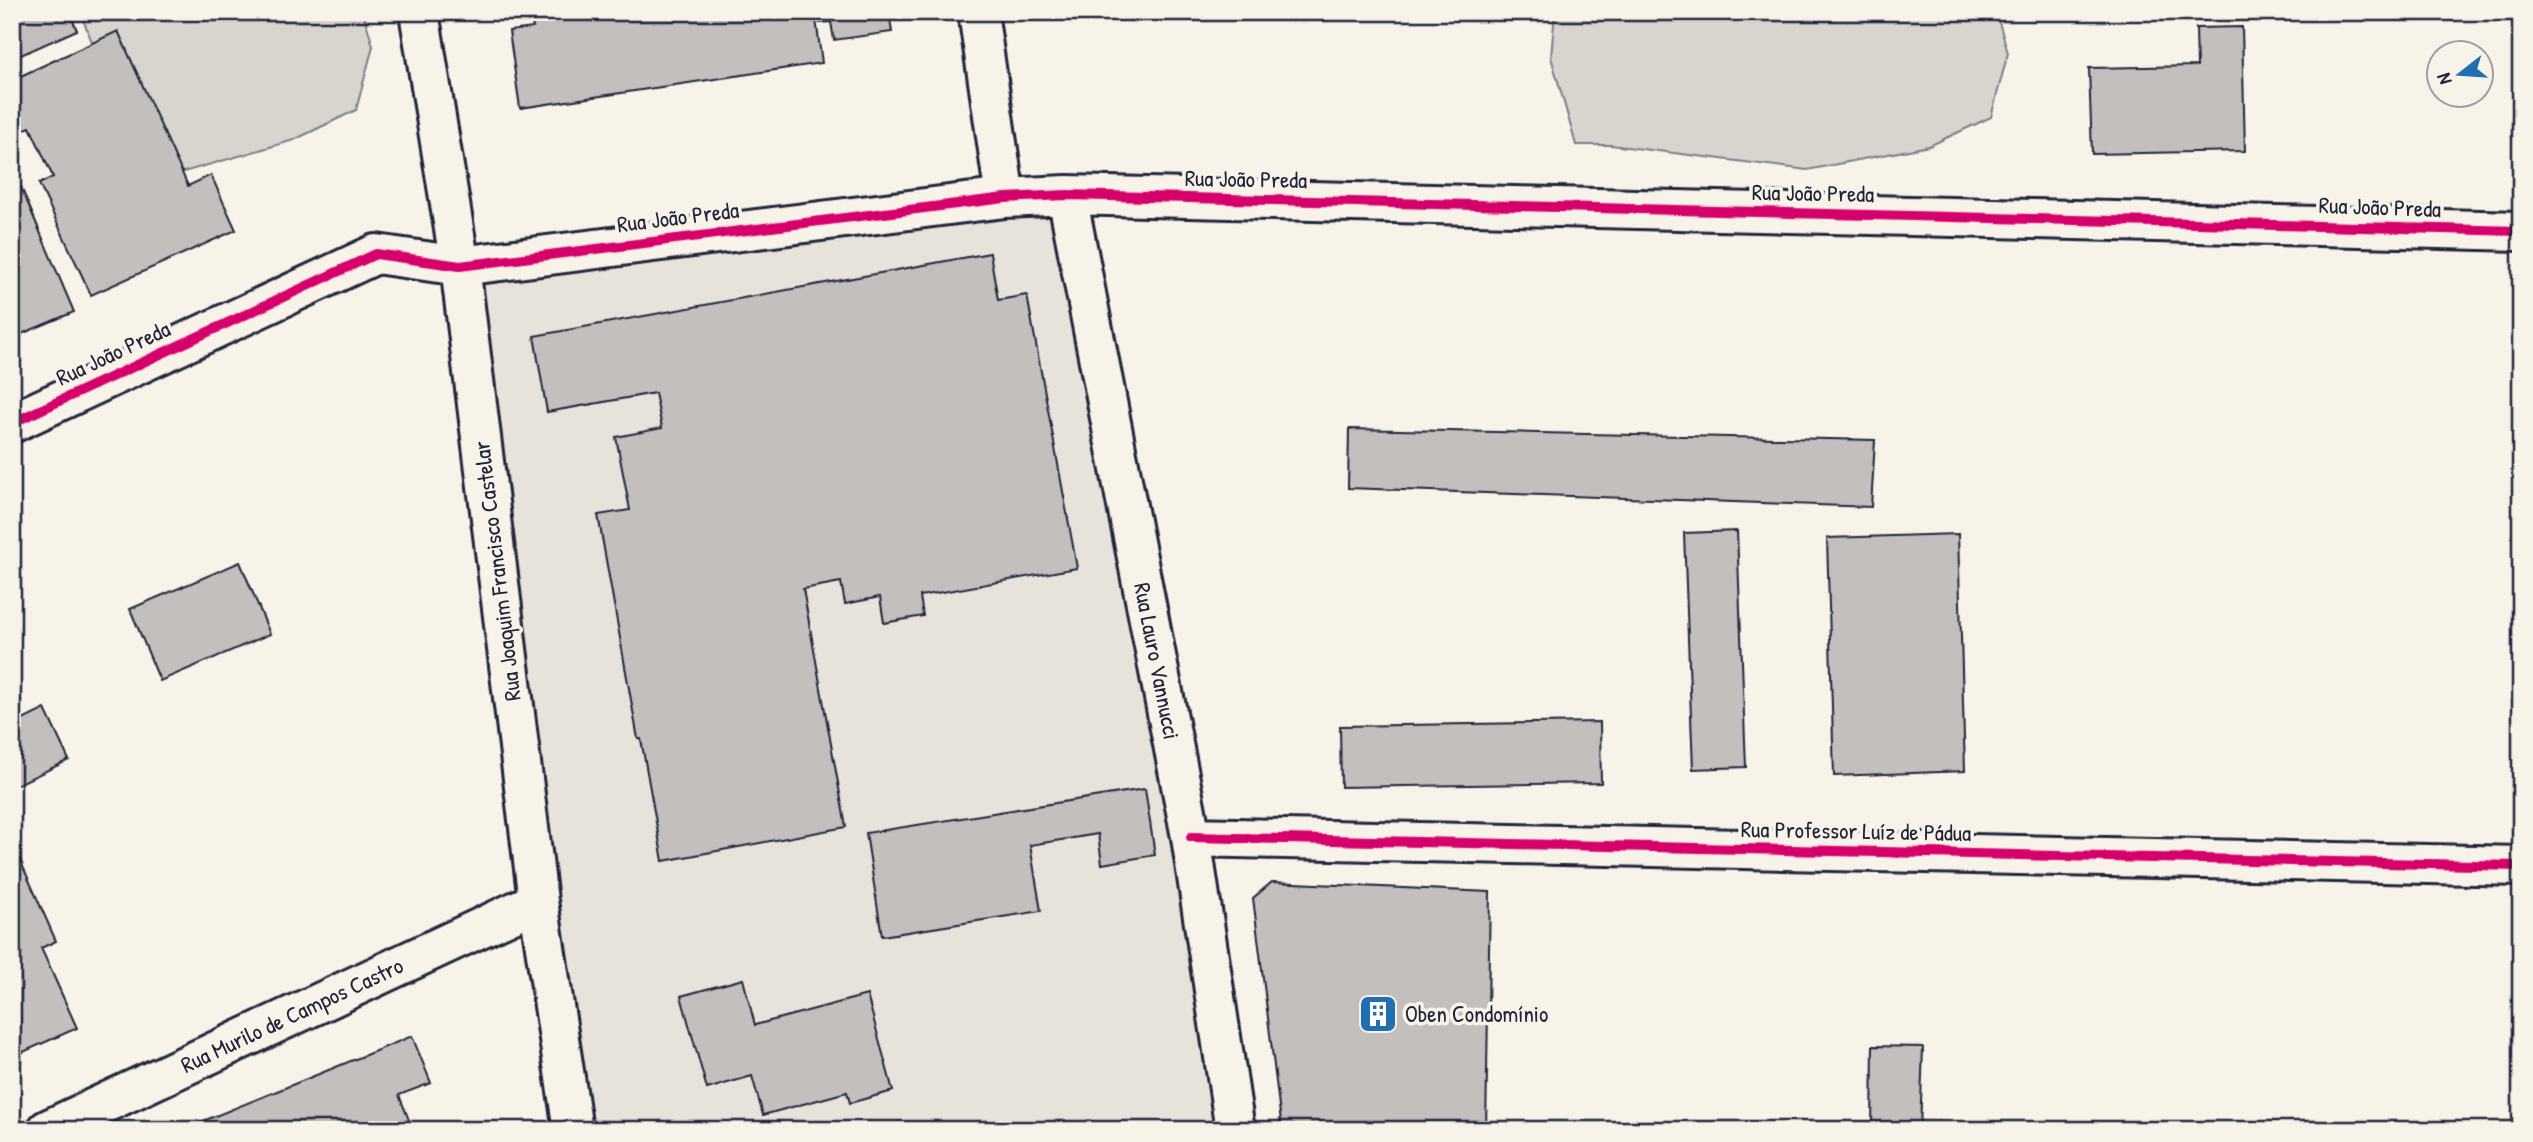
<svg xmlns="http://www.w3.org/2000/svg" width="2533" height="1142" font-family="'Patrick Hand',sans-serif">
  <rect width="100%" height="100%" fill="#f7f3e8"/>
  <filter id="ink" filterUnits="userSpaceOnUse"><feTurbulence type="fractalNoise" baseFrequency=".0143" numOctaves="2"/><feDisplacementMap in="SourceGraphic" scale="14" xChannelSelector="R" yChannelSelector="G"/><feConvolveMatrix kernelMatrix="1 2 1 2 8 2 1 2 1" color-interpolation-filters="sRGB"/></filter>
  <g filter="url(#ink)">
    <path fill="#e7e3db" d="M1067,195L1232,1130H587L460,266Z"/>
    <path fill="#d8d5cf" stroke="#7d7c85" stroke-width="2" d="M80,12H363L373,46L356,110L294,140L142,184L123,119Z
      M1555,12H1996L2008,53L1991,117L1929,146L1807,170L1611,145H1576L1551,57Z"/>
    <path fill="#c2bfbd" stroke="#22223b" stroke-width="2" d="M12,12H69L77,30L12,59Z
      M530,12H815L822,63L520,108L509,31L533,28Z
      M819,12H889L892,32L834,40L831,22L820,23Z
      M2242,27L2245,151L2092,154L2089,68L2197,66L2196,28Z
      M118,31L188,186L211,175L236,230L91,295L39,184L53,177L30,127L16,133L12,125V80Z
      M12,166L74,312L12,338Z
      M990,253L998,300L1027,295L1077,568L920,596L923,616L884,623L880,597L845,604L841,582L803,589L846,827L663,861L641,739H638L598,515L630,510L616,437L662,428L655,393L547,412L534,336Z
      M1349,429L1875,440L1871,507L1348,488Z
      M1737,531L1746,767L1693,769L1684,533Z
      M1958,534L1965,771L1834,776L1827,538Z
      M240,562L270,634L160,681L130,609Z
      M12,698L23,720L45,709L69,760L12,787Z
      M1600,722L1601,783L1341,787L1340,726Z
      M1145,789L1155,855L1102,864L1098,834L1030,845L1041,911L882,936L866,833Z
      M12,842L56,941L41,948L77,1028L12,1057Z
      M1272,882L1490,892L1486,1130H1282L1253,898Z
      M743,979L755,1025L867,995L893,1091L850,1103L847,1092L763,1115L752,1076L707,1089L681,996Z
      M412,1036L431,1083L399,1095L413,1130H181Z
      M1873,1046L1923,1047L1920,1130H1872Z"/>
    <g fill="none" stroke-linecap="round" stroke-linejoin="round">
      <defs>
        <path id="minor" d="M419,12L460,266L538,901L573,1130
          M978,12L1005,198
          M1067,195L1191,837L1235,1130
          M12,423L376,254L460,266L1005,198L1067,195L2521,231
          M1191,837L2521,866
          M47,1130L538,901"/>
      </defs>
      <use href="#minor" stroke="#22223b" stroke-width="44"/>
      <use href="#minor" stroke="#f7f3e8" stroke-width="38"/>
      <defs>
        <path id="cycleway" d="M12,423L376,254L460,266L1005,198L1067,195L2521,231
          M1191,837L2521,866"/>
      </defs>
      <use href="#cycleway" stroke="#f7f3e8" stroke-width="15"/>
      <use href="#cycleway" stroke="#d6006c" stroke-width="10"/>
    </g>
  </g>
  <defs>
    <symbol id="building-square" viewBox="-11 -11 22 22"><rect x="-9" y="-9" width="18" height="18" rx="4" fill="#1f6fb2" stroke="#f7f3e8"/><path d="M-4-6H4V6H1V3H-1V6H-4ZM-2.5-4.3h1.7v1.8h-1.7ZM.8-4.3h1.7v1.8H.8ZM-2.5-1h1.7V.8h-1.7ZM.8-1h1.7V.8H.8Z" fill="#fff"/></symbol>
  </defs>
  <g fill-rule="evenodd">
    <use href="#building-square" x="1356" y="992" width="44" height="44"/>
  </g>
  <g text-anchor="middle" stroke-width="7" stroke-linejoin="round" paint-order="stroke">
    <g font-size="23" fill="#22223b" stroke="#f7f3e8">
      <text transform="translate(1246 179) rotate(1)" y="8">Rua João Preda</text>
      <text transform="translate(1813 193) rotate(1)" y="8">Rua João Preda</text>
      <text transform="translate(2380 207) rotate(2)" y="8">Rua João Preda</text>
      <text transform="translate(678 217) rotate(-7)" y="8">Rua João Preda</text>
      <text transform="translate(113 353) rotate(-25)" y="8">Rua João Preda</text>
      <text transform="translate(497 571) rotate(-97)" y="8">Rua Joaquim Francisco Castelar</text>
      <text transform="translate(1157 661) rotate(79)" y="8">Rua Lauro Vannucci</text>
      <text transform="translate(1856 831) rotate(1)" y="8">Rua Professor Luíz de Pádua</text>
      <text transform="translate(292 1015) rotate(-25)" y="8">Rua Murilo de Campos Castro</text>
    </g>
    <g font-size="23" fill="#22223b" stroke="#f7f3e8" text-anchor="start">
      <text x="1405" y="1022">Oben Condomínio</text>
    </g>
  </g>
  <rect width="2533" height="1142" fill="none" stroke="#f7f3e8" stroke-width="42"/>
  <rect x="21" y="21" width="2491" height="1100" fill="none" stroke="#22223b" stroke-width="2.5" filter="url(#ink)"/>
  <g transform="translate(2460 74) rotate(253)"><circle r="33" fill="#f7f3e8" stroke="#a29fa3" stroke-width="2"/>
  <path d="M0-5L12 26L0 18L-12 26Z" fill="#1f6fb2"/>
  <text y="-10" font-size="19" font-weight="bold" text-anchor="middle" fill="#22223b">N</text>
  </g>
</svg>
